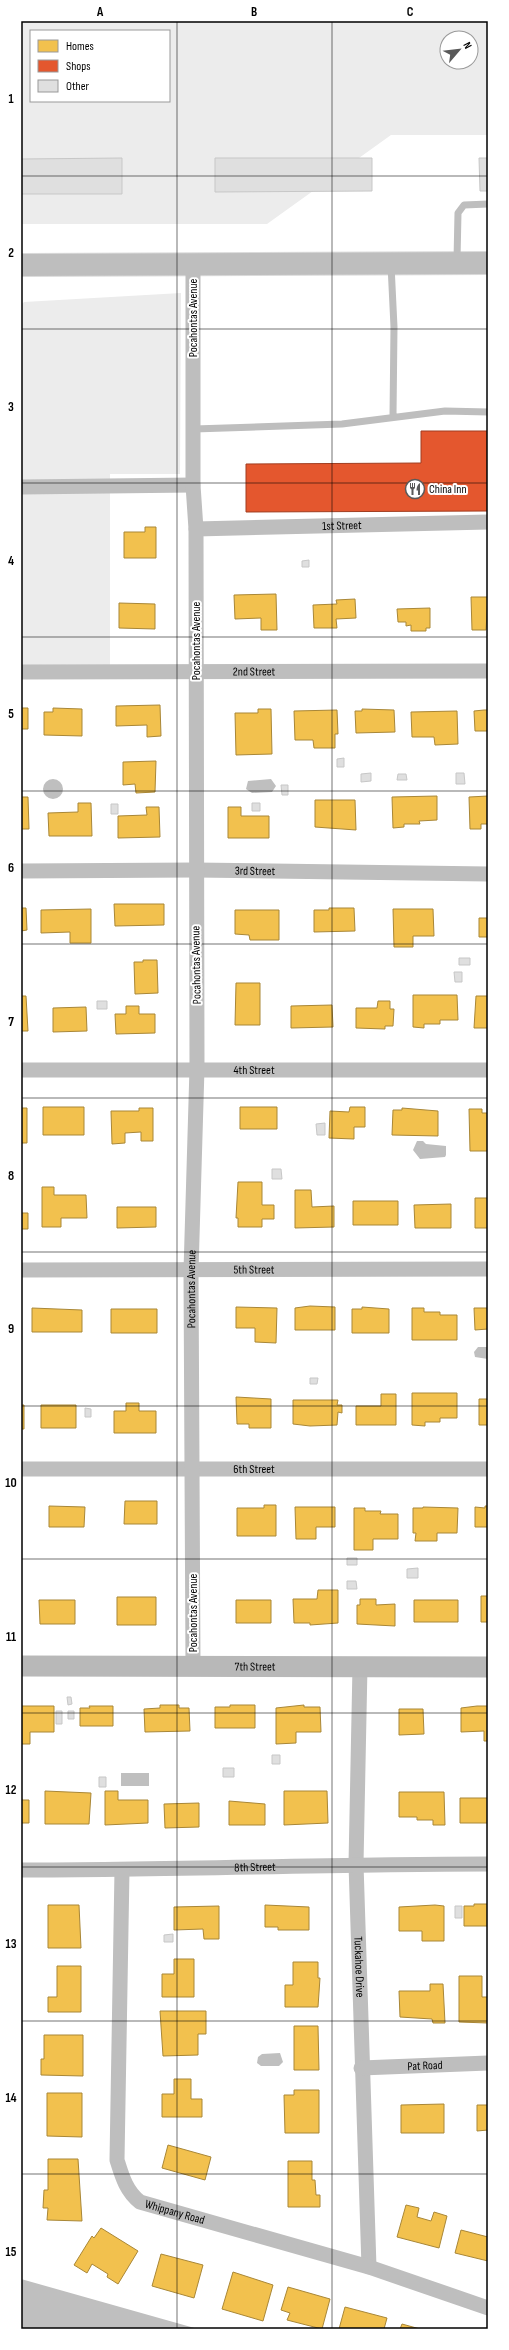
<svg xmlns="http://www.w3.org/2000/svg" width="509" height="2350" font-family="'Sofia Sans Condensed',sans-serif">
  <rect width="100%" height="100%" fill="#fff"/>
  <path fill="#ececec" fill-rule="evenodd" d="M21,21H488V135H391L267,224H21ZM31,31H169V101H31ZM447,38H471V62H447Z
    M181,293L180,474H110V669L21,666V305L24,302Z"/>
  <path fill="#bfbfbf" d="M271,779L276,786L272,792L252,793L246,789L248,781Z
    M43 789a10 10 0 1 1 20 0a10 10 0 1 1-20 0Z
    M417,1141H423L426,1144L446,1146V1155L445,1157L420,1159L413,1150Z
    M478,1347H488V1359L475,1357L474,1352Z
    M121,1773H149V1786H121Z
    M280,2053L283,2062L279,2066H261L257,2063L258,2057L262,2054Z
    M21,2279L198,2329H21Z"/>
  <path fill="#f2c14e" stroke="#a98737" d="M145,527H156V558H124V532H145Z
    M276,594L277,630H261V618L235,619L234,595Z
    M471,597H488L486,630H472Z
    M355,599L356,618L336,619L337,628H314L313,605L337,604L336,600Z
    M119,603L155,604V629L119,628Z
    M430,608V628H426V631H411V625L406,626V622H398L397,609Z
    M160,705L161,736L147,737V725L116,726V706Z
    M21,708H28V729H21Z
    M53,708L82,709V736L44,735V712H53Z
    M258,709H271L272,754L236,755L235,713H258Z
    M362,709L394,710L395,732L356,733L355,711H362Z
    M337,710L338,734H335V748H314L313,740H295L294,711Z
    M484,710H488V731H475L474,711Z
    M457,711L458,744L435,745L434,737H412L411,712Z
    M156,761L155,792L136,793L135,784L123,785V762Z
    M437,796V820L419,821L420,824H404V827L393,828L392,797Z
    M488,796V824H481V829H470L469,797Z
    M21,797H28L29,829H21Z
    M315,800H355L356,830L315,827Z
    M78,803H91L92,836H49L48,813L78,812Z
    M146,807H159L160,837L118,838V816L147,815Z
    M228,807H241V816H269V838H228Z
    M114,904H164V925L115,926Z
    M21,908H26L27,930L21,931Z
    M329,908H354L355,931L314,932V910H329Z
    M91,909V943H70V932L41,933V910Z
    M393,909H433L434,936H413V947H394Z
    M235,910H279V940H250L249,935L235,934Z
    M479,918H488V937H479Z
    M143,960H157L158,993L135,994L134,962H143Z
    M236,983H260V1025H235Z
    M413,995H457L458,1020H440V1024H424V1028L413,1027Z
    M21,996H26L28,1031H21Z
    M476,996H488V1028H474Z
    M378,1001H390V1009H394L393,1026H385V1029L356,1028V1008H377Z
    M332,1005L333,1027L291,1028V1006Z
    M126,1006H139V1014H155V1033L116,1034L115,1014H126Z
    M86,1007L87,1031L53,1032V1008Z
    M43,1107H84V1135H43Z
    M240,1107H277V1129H240Z
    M350,1107H365V1127H354V1139L329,1138L330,1111L349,1112Z
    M21,1108H27V1143H21Z
    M139,1108H153V1141H141V1132L125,1133V1143L112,1144L111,1111H139Z
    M402,1108L438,1111V1136L392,1135L393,1110H402Z
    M469,1109H482V1113H488V1151H470Z
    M238,1182H262V1205H274V1219H262V1227H238V1218H236Z
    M42,1187H54V1195H86L87,1218H61V1227H42Z
    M295,1190H311L312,1207L334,1206V1227L295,1228Z
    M475,1198H488V1228H475Z
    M353,1201H398V1225H353Z
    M451,1204V1228H415L414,1205Z
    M117,1207H156V1227L117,1228Z
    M21,1213H28V1229H21Z
    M310,1306L335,1307V1330H295V1308Z
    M236,1307L277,1308L276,1343L255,1342V1328H236Z
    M362,1307L389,1309V1333H352V1309H362Z
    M32,1308L82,1310V1332H32Z
    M412,1308H424V1312H440V1315H457V1340H412Z
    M474,1308H488V1329L475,1330Z
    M111,1309H157V1333H111Z
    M412,1393H457V1418H440V1422H425V1426L412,1425Z
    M381,1394H396V1425H356V1406H381Z
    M236,1397L271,1399V1428H249V1424H237Z
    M479,1399H488V1425H479Z
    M293,1400H338L337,1405H342V1413L338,1412L337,1425L310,1426L293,1424Z
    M126,1403H139V1411H156V1433H114V1411H126Z
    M21,1405H24V1429H21Z
    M41,1405H76V1428H41Z
    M125,1501H157V1524H124Z
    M264,1505H276V1536H237V1508H264Z
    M49,1506L85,1507L84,1527H49Z
    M485,1506H488V1527H475V1507L485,1508Z
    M295,1507H335V1527H316V1539H296Z
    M423,1507L458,1508L457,1533H437V1541H415L416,1533H413V1508H423Z
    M354,1508H365V1511H381L380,1514H398V1539H373V1550H354Z
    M318,1590H338V1623L310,1625V1623H294L293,1599H317Z
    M481,1596H488V1622H481Z
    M117,1597H156V1625H117Z
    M360,1599H376V1605L395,1604V1626L357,1624V1605H360Z
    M39,1600H75V1624H40Z
    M236,1600H271V1623H236Z
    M414,1600H458V1622H414Z
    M160,1705H179V1708H189L190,1731L145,1732L144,1709L160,1708Z
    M230,1705H255V1728H215V1707H230Z
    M304,1705V1707H320L321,1732H296V1743L276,1744V1708Z
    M21,1706H54V1732H30V1744H21Z
    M89,1706H113V1726H80V1708H90Z
    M477,1706H488V1741H484V1731L461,1732V1708Z
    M399,1709H423L424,1734L399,1735Z
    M45,1791L91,1793L89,1824H45Z
    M105,1791H118V1800H148V1823L105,1825Z
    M284,1791H327L328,1823L284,1825Z
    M399,1792H444L445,1825H433V1820H417V1817H399Z
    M21,1796L22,1800H29V1823H21Z
    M460,1798H488V1823H460Z
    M229,1801L265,1804V1825H229Z
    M199,1803V1827L165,1828L164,1804Z
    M474,1904H488V1926H464V1906H474Z
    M48,1905H79L81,1948H48Z
    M265,1905L309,1907V1930H278V1927H265Z
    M435,1905L444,1906V1941H422V1931H399V1907Z
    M219,1906V1939H204L203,1929L174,1930V1907Z
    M174,1959H194V1997H162V1974H174Z
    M293,1962H318V1978H320L318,2007H285V1985H293Z
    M57,1966H81V2012H48V1997H57Z
    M459,1976H482V1997H488V2023L459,2022Z
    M430,1984H443L445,2023H433L432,2019L400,2017L399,1991H430Z
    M160,2011H206V2034H198V2055L163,2056Z
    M294,2026H318L319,2070H294Z
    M44,2035H83V2076L41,2075V2059H44Z
    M174,2079H191V2099H202V2117H162V2094H174Z
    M294,2090H319V2133H285L284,2095H294Z
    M47,2093H82V2137L47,2136Z
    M444,2104V2133H401V2105Z
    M477,2105H488V2130L477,2131Z
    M168,2145L211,2157L205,2180L162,2168Z
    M48,2159H78L82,2221L47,2220L48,2208H43L44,2190H48Z
    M288,2161H312V2180H315L316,2195H320V2207H288Z
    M406,2205L419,2208L417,2217L431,2221L434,2212L447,2216L439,2248L397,2237Z
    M101,2228L138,2251L118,2284L107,2277L108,2274L92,2264L87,2273L74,2265L92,2236L94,2238Z
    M461,2230L488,2237V2261L455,2253Z
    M161,2254L203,2265L194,2298L152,2286Z
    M233,2272L273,2285L263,2321L222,2309Z
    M288,2287L330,2299L322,2329L287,2320L290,2313L281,2310Z
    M345,2307L387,2318L384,2329H339Z
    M402,2324L420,2329H400Z"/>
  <path fill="#e4572e" stroke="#a03d20" d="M421,431H488V511L246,512V464L421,463Z"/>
  <path fill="#dfdfdf" stroke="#c7c7c7" d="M122,158V194H21V159Z
    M215,158H372V191L215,192Z
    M479,158H488V191H480Z
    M309,560V567H302V561Z
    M344,758V767H337V759Z
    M371,773V781L361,782V774Z
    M456,773H464L465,784H456Z
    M398,774H406L407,780H397Z
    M281,785H288V795H282Z
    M252,803H260V811H252Z
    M111,804H118V814H111Z
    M459,958H470V965H459Z
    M454,972H462V982H455Z
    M97,1001H107V1009H97Z
    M325,1123V1135H317L316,1124Z
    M272,1169H281L282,1179H272Z
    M310,1378H318L317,1384H310Z
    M85,1408L91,1409V1417H85Z
    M347,1558H357V1565H347Z
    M418,1568V1578H407V1569Z
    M347,1581H356L357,1589H347Z
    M67,1697H71L72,1704L68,1705Z
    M56,1711H62V1724H56Z
    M68,1711H74V1719H68Z
    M272,1755H280V1764H272Z
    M223,1768H234V1777H223Z
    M99,1777H106V1787H99Z
    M455,1906H462V1918H455Z
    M173,1934V1942H164V1935Z"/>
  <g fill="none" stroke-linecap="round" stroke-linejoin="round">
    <defs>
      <path id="highway" d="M21,265L488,263"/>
    </defs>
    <use href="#highway" stroke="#dbdbdb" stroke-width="24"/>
    <path stroke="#bebebe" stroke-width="7" d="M457,260L458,213L464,205L488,204
      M391,265L394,327L393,416
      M194,429L342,424L445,411L488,412"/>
    <g stroke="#bebebe" stroke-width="15">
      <path d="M21,487L193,485"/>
      <path id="s1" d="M196,529L488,522"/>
      <path id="s2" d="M21,672L488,671"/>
      <path id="s3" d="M21,871L195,870L488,874"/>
      <path id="s4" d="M21,1070H488"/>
      <path id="s5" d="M21,1270L488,1269"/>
      <path id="s6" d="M21,1469H488"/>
      <path id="s7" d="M193,1666L191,1271L197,1068L196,529L193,485V265"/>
      <path id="s8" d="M360,1666L356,1864L369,2267"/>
      <path id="s9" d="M21,1870C177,1870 332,1864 488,1864"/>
      <path id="s10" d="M122,1870L117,2160C122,2176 126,2191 140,2202L369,2267L488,2308"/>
      <path id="s11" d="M361,2068L488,2063"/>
    </g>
    <path stroke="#b8b8b8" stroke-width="21" id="s12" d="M21,1666L488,1667"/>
    <use href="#highway" stroke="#bebebe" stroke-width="22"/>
  </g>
  <path fill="none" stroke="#000" stroke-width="1" stroke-opacity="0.55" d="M177,21V2329M332,21V2329M21,176H488M21,329H488M21,483H488M21,637H488M21,791H488M21,944H488M21,1098H488M21,1252H488M21,1406H488M21,1559H488M21,1713H488M21,1867H488M21,2021H488M21,2174H488"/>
  <defs>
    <symbol id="restaurant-ring" viewBox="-11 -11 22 22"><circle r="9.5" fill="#fff" stroke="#595959" stroke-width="1.5"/><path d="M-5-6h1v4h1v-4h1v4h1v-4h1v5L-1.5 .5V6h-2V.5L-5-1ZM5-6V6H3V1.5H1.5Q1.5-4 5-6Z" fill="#595959"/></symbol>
  </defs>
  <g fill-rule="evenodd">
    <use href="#restaurant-ring" x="404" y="478" width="22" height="22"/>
  </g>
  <g text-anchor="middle" stroke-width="4" stroke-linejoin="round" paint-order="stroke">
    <g font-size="12" fill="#000" stroke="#fff">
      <text transform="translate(193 318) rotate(-90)" y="4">Pocahontas Avenue</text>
      <text dy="4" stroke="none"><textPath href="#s1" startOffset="146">1st Street</textPath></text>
      <text transform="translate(196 641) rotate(-90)" y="4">Pocahontas Avenue</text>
      <text dy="4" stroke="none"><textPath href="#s2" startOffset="233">2nd Street</textPath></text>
      <text dy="4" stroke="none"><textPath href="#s3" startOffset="234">3rd Street</textPath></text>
      <text transform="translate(196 965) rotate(-91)" y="4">Pocahontas Avenue</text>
      <text dy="4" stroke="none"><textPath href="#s4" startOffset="233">4th Street</textPath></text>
      <text dy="4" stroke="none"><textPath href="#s5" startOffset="233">5th Street</textPath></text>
      <text dy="4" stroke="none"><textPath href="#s7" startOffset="377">Pocahontas Avenue</textPath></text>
      <text dy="4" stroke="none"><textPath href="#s6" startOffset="233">6th Street</textPath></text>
      <text transform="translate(193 1613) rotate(-90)" y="4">Pocahontas Avenue</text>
      <text dy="4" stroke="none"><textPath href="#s12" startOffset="234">7th Street</textPath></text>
      <text dy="4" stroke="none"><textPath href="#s9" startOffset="234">8th Street</textPath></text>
      <text dy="4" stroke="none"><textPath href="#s8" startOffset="301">Tuckahoe Drive</textPath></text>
      <text dy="4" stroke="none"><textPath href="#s11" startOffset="64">Pat Road</textPath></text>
      <text dy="4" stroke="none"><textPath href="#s10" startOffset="375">Whippany Road</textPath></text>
    </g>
    <g font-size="12" fill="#000" stroke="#fff" text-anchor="start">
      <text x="429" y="493">China Inn</text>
    </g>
  </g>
  <rect width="509" height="2350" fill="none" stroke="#ffffff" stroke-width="44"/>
  <rect x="30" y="30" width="140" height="72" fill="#ffffff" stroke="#999999"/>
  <rect x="38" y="40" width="20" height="12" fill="#f2c14e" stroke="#999999"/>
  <text x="66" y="50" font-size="12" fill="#000000">Homes</text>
  <rect x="38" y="60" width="20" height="12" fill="#e4572e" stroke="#999999"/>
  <text x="66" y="70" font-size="12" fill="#000000">Shops</text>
  <rect x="38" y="80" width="20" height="12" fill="#dfdfdf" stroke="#999999"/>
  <text x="66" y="90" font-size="12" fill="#000000">Other</text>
  <g transform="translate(459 50) rotate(62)"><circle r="19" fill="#ffffff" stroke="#999999"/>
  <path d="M0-3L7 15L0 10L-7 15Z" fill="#595959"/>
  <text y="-6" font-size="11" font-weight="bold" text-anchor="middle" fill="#000000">N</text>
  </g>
  <rect x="22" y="22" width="465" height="2306" fill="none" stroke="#000" stroke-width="1.5"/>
  <g font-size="13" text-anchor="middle" font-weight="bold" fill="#000">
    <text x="100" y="16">A</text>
    <text x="254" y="16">B</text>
    <text x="410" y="16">C</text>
    <text x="11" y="103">1</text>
    <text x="11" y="257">2</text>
    <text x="11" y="411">3</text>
    <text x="11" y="565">4</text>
    <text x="11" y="718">5</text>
    <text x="11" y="872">6</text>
    <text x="11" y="1026">7</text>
    <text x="11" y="1180">8</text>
    <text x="11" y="1333">9</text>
    <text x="11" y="1487">10</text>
    <text x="11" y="1641">11</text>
    <text x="11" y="1794">12</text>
    <text x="11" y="1948">13</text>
    <text x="11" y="2102">14</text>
    <text x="11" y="2256">15</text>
  </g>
</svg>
